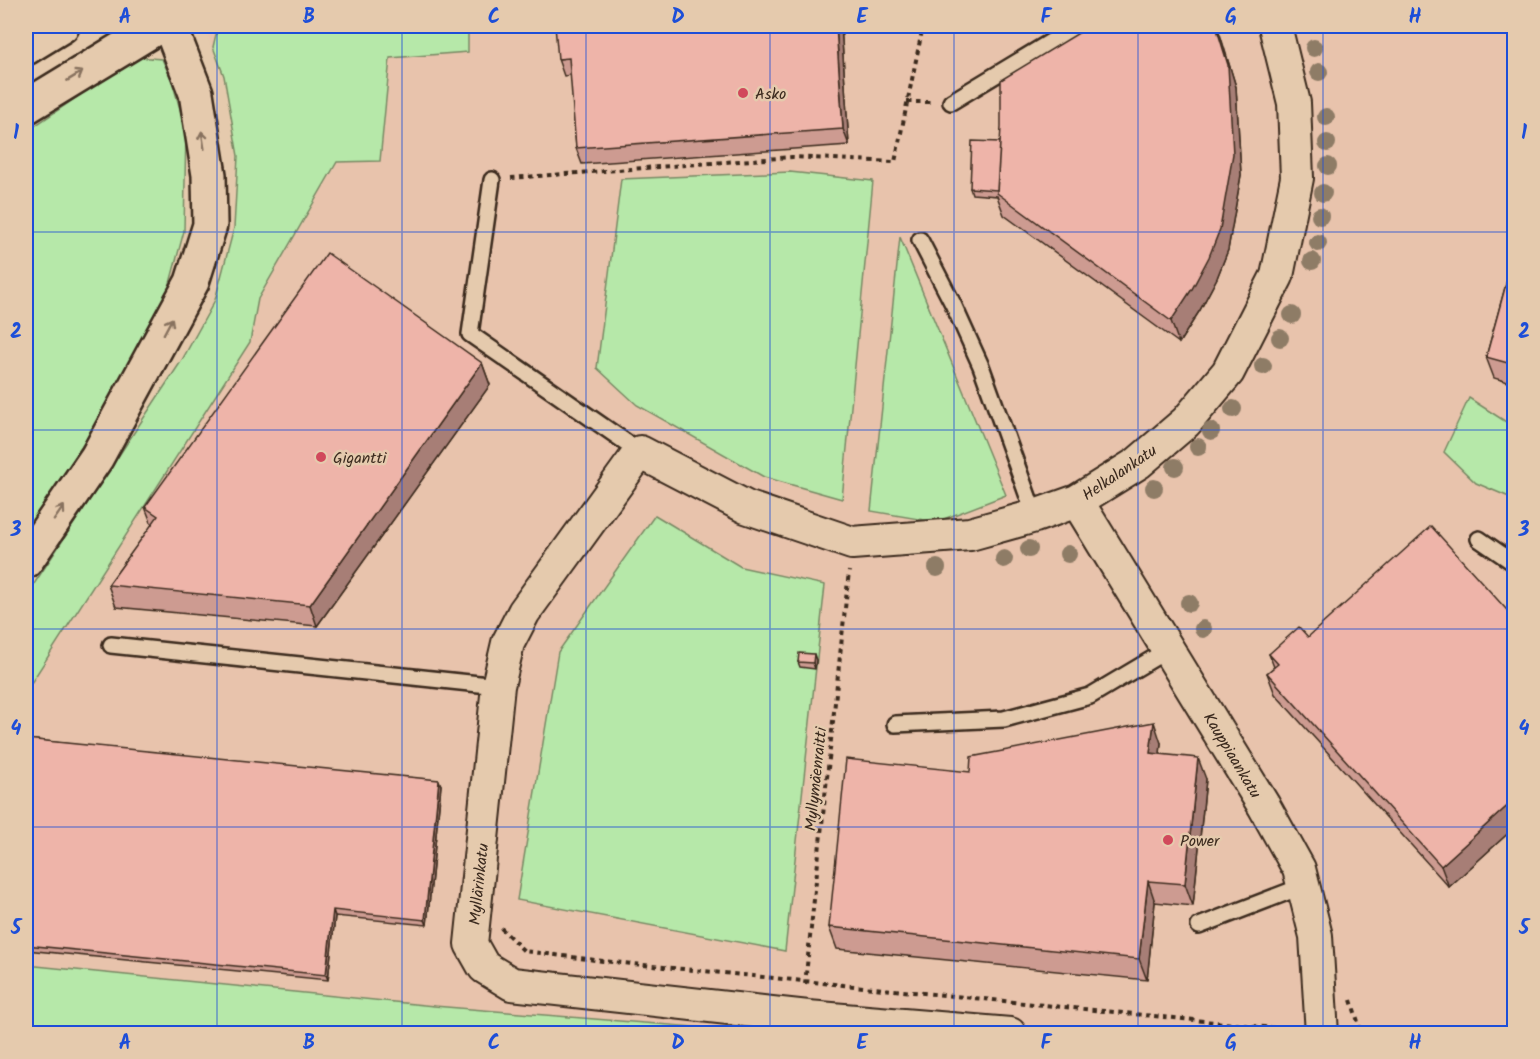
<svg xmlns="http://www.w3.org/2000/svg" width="1540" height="1059" font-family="Kalam,sans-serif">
  <rect width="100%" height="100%" fill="#e5caad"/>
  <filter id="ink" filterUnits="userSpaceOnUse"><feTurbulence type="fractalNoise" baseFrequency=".0167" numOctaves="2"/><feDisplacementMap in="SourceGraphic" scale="12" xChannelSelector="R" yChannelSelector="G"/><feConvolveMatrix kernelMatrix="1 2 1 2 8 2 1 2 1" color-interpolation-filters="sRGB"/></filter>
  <g filter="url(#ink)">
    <path fill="#e8c3ac" d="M204,26H1514V1033H769L434,1006L26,965V691L250,342L238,156L224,76Z"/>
    <path fill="#b6e8a9" stroke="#788964" stroke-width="1.5" d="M218,26H468V52L390,58L380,161L337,162L258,299L250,342L26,691V596L182,360L215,300L234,228L238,156L224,76L213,47Z
      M136,57L162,59L172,81L186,130L184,231L169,287L92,431L26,531V132Z
      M790,172L873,181L842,499L764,477L637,405L597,368L621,179Z
      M900,237L1006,495L936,522L871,511Z
      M1469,398L1514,427V499L1476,483L1444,452Z
      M655,515L741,567L825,585L785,951L517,900L558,652Z
      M26,965L434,1006L769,1033H26Z"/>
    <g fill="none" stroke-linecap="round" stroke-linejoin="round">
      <defs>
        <path id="service" d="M951,102L1077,26
          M492,180L470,334L640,452
          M920,240L953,304L981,366L1035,516
          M1479,539L1514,563
          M111,645L498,686
          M895,724L1004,719L1090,696L1169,649
          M1199,926L1303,886"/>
        <path id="minor" d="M1077,501L1264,806L1299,869L1316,936L1322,1034
          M1010,1034L808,1017L512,984L484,967L471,944L498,686L508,643L524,612L640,452L746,507L852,543L970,534L1035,516L1077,501L1138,463L1186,422L1228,372L1277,276L1297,178L1294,103L1275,26"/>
        <path id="primary" d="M26,48L62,26
          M26,107L159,26"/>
        <path id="trunk" d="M26,561L97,457L192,282L210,225L209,175L196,93L170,26"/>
      </defs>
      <use href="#service" stroke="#3b2a1e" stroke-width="20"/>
      <use href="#minor" stroke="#3b2a1e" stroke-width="36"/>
      <use href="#primary" stroke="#3b2a1e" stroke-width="38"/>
      <use href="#trunk" stroke="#3b2a1e" stroke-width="38"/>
      <path stroke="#3b2a1e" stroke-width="4" stroke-dasharray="4.5 4.5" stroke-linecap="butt" d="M907,102H931
        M511,178L792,157L895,162L923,26
        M501,928L524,951L603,961L1294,1030
        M805,984L849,571
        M1351,1000L1362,1034"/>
      <use href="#service" stroke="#e5caad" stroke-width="15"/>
      <use href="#minor" stroke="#e5caad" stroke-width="32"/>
      <use href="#primary" stroke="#e5caad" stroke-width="33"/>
      <use href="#trunk" stroke="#e5caad" stroke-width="33"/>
    </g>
    <g fill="#8e7c66">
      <circle cx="1314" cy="48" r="9"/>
      <circle cx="1319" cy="72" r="9"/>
      <circle cx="1326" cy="117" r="9"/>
      <circle cx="1327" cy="143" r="9"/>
      <circle cx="1328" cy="166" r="9"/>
      <circle cx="1323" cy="193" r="9"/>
      <circle cx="1320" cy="216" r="9"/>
      <circle cx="1318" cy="243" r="9"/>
      <circle cx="1312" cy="261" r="9"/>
      <circle cx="1292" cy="315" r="9"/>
      <circle cx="1280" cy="338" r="9"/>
      <circle cx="1263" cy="366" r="9"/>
      <circle cx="1233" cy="409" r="9"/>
      <circle cx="1211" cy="431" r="9"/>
      <circle cx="1198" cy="447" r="9"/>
      <circle cx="1175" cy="467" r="9"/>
      <circle cx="1154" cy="488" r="9"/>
      <circle cx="1029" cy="549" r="9"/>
      <circle cx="1068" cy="554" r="9"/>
      <circle cx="1004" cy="559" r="9"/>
      <circle cx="937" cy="568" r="9"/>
      <circle cx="1189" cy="603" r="9"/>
      <circle cx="1203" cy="629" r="9"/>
    </g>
    <path fill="#cd9b91" stroke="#3b2a1e" stroke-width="1.5" d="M841,26L849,145L582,164L576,148L571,75L564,76L558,59Z
      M1090,26H1217L1236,87L1241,175L1228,250L1217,278L1200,310L1179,343L1004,215L997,196L972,194L970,188L1000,142Z
      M1515,251V384L1494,378L1486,357Z
      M482,363L490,385L317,626L116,607L108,585L152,525L145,507Z
      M1515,619V827L1449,887L1275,694L1267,673L1274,667L1269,654L1308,637Z
      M816,660L815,669L800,667L798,662Z
      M26,739L441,785L427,925L335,916L328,980L26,950Z
      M1161,743L1160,754L1206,779L1193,906L1155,902L1147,980L837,949L829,927Z"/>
    <path fill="#a77e76" stroke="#3b2a1e" stroke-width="1.5" d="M836,26H841L849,145L843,129Z
      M1216,26L1220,34L1236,87L1241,175L1228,250L1217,278L1200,310L1179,343L1171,321Z
      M482,363L490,385L317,626L310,605Z
      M814,654L816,660L815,669L813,663Z
      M1154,722L1161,743L1158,774L1150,753Z
      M1198,758L1206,779L1193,906L1185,884Z
      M439,780L441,785L427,925L425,920Z
      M1515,799V827L1449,887L1441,866Z
      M1148,881L1155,902L1147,980L1139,959Z
      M333,910L335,916L328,980L326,975Z"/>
    <path fill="#eeb4a9" stroke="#3b2a1e" stroke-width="1.5" d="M555,26H836L843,129L576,148L569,58L558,59Z
      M1090,26H1216L1228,65L1233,154L1220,229L1209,257L1192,289L1171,321L997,193L1001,127V80Z
      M972,141L1000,142L997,190L970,188Z
      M1515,251V365L1486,357Z
      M327,253L482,363L310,605L108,585L158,516L145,507Z
      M1431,526L1515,619V799L1441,866L1267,673L1278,664L1269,654L1299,627L1308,637Z
      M799,653L814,654L813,663L798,662Z
      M1154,722L1150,753L1198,758L1185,884L1148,881L1139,959L829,927L846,759L970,772L971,757Z
      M26,739L439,780L425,920L333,910L326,975L26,945Z"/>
    <defs><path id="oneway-shaft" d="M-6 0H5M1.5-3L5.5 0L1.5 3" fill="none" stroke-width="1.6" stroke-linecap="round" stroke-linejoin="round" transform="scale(1.5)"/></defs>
    <g stroke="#88725e">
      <use href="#oneway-shaft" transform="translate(75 76) rotate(-31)"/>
      <use href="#oneway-shaft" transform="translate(203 140) rotate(-99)"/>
      <use href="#oneway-shaft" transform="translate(168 326) rotate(-62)"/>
      <use href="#oneway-shaft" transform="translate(59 513) rotate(-55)"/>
    </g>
  </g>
  <path fill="none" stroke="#1d4ed8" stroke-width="1.5" stroke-opacity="0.55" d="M217,26V1034M402,26V1034M586,26V1034M770,26V1034M954,26V1034M1138,26V1034M1323,26V1034M26,232H1514M26,430H1514M26,629H1514M26,827H1514"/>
  <g fill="#d1495b" stroke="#e5caad" stroke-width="2">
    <circle cx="743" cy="93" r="6"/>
    <circle cx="321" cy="457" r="6"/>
    <circle cx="1168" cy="840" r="6"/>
  </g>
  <g text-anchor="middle" stroke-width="5" stroke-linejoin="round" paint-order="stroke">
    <g font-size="16" fill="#3b2a1e" stroke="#e5caad" text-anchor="start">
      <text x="755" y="99">Asko</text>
      <text x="333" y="463">Gigantti</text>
      <text x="1180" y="846">Power</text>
    </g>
    <g font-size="16" fill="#3b2a1e" stroke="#e5caad">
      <text transform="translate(1119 472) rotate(-34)" y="6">Helkalankatu</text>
      <text transform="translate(1233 755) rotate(59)" y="6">Kauppiaankatu</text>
      <text transform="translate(815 779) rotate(-84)" y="6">Myllymäenraitti</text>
      <text transform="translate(478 884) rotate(-84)" y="6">Myllärinkatu</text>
    </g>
  </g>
  <rect width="1540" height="1059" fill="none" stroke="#e5caad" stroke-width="66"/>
  <rect x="33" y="33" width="1474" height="993" fill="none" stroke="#1d4ed8" stroke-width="2"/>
  <g font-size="20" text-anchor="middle" font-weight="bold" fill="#1d4ed8">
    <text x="125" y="23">A</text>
    <text x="309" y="23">B</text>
    <text x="494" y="23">C</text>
    <text x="678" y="23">D</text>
    <text x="862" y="23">E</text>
    <text x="1046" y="23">F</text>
    <text x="1231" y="23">G</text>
    <text x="1415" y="23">H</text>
    <text x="16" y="139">1</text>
    <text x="1524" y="139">1</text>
    <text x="16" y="338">2</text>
    <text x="1524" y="338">2</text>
    <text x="16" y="536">3</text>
    <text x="1524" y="536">3</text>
    <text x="16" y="735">4</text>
    <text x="1524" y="735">4</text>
    <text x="16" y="934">5</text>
    <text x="1524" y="934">5</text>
    <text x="125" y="1049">A</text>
    <text x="309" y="1049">B</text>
    <text x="494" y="1049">C</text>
    <text x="678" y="1049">D</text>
    <text x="862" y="1049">E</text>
    <text x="1046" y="1049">F</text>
    <text x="1231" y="1049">G</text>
    <text x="1415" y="1049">H</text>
  </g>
</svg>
